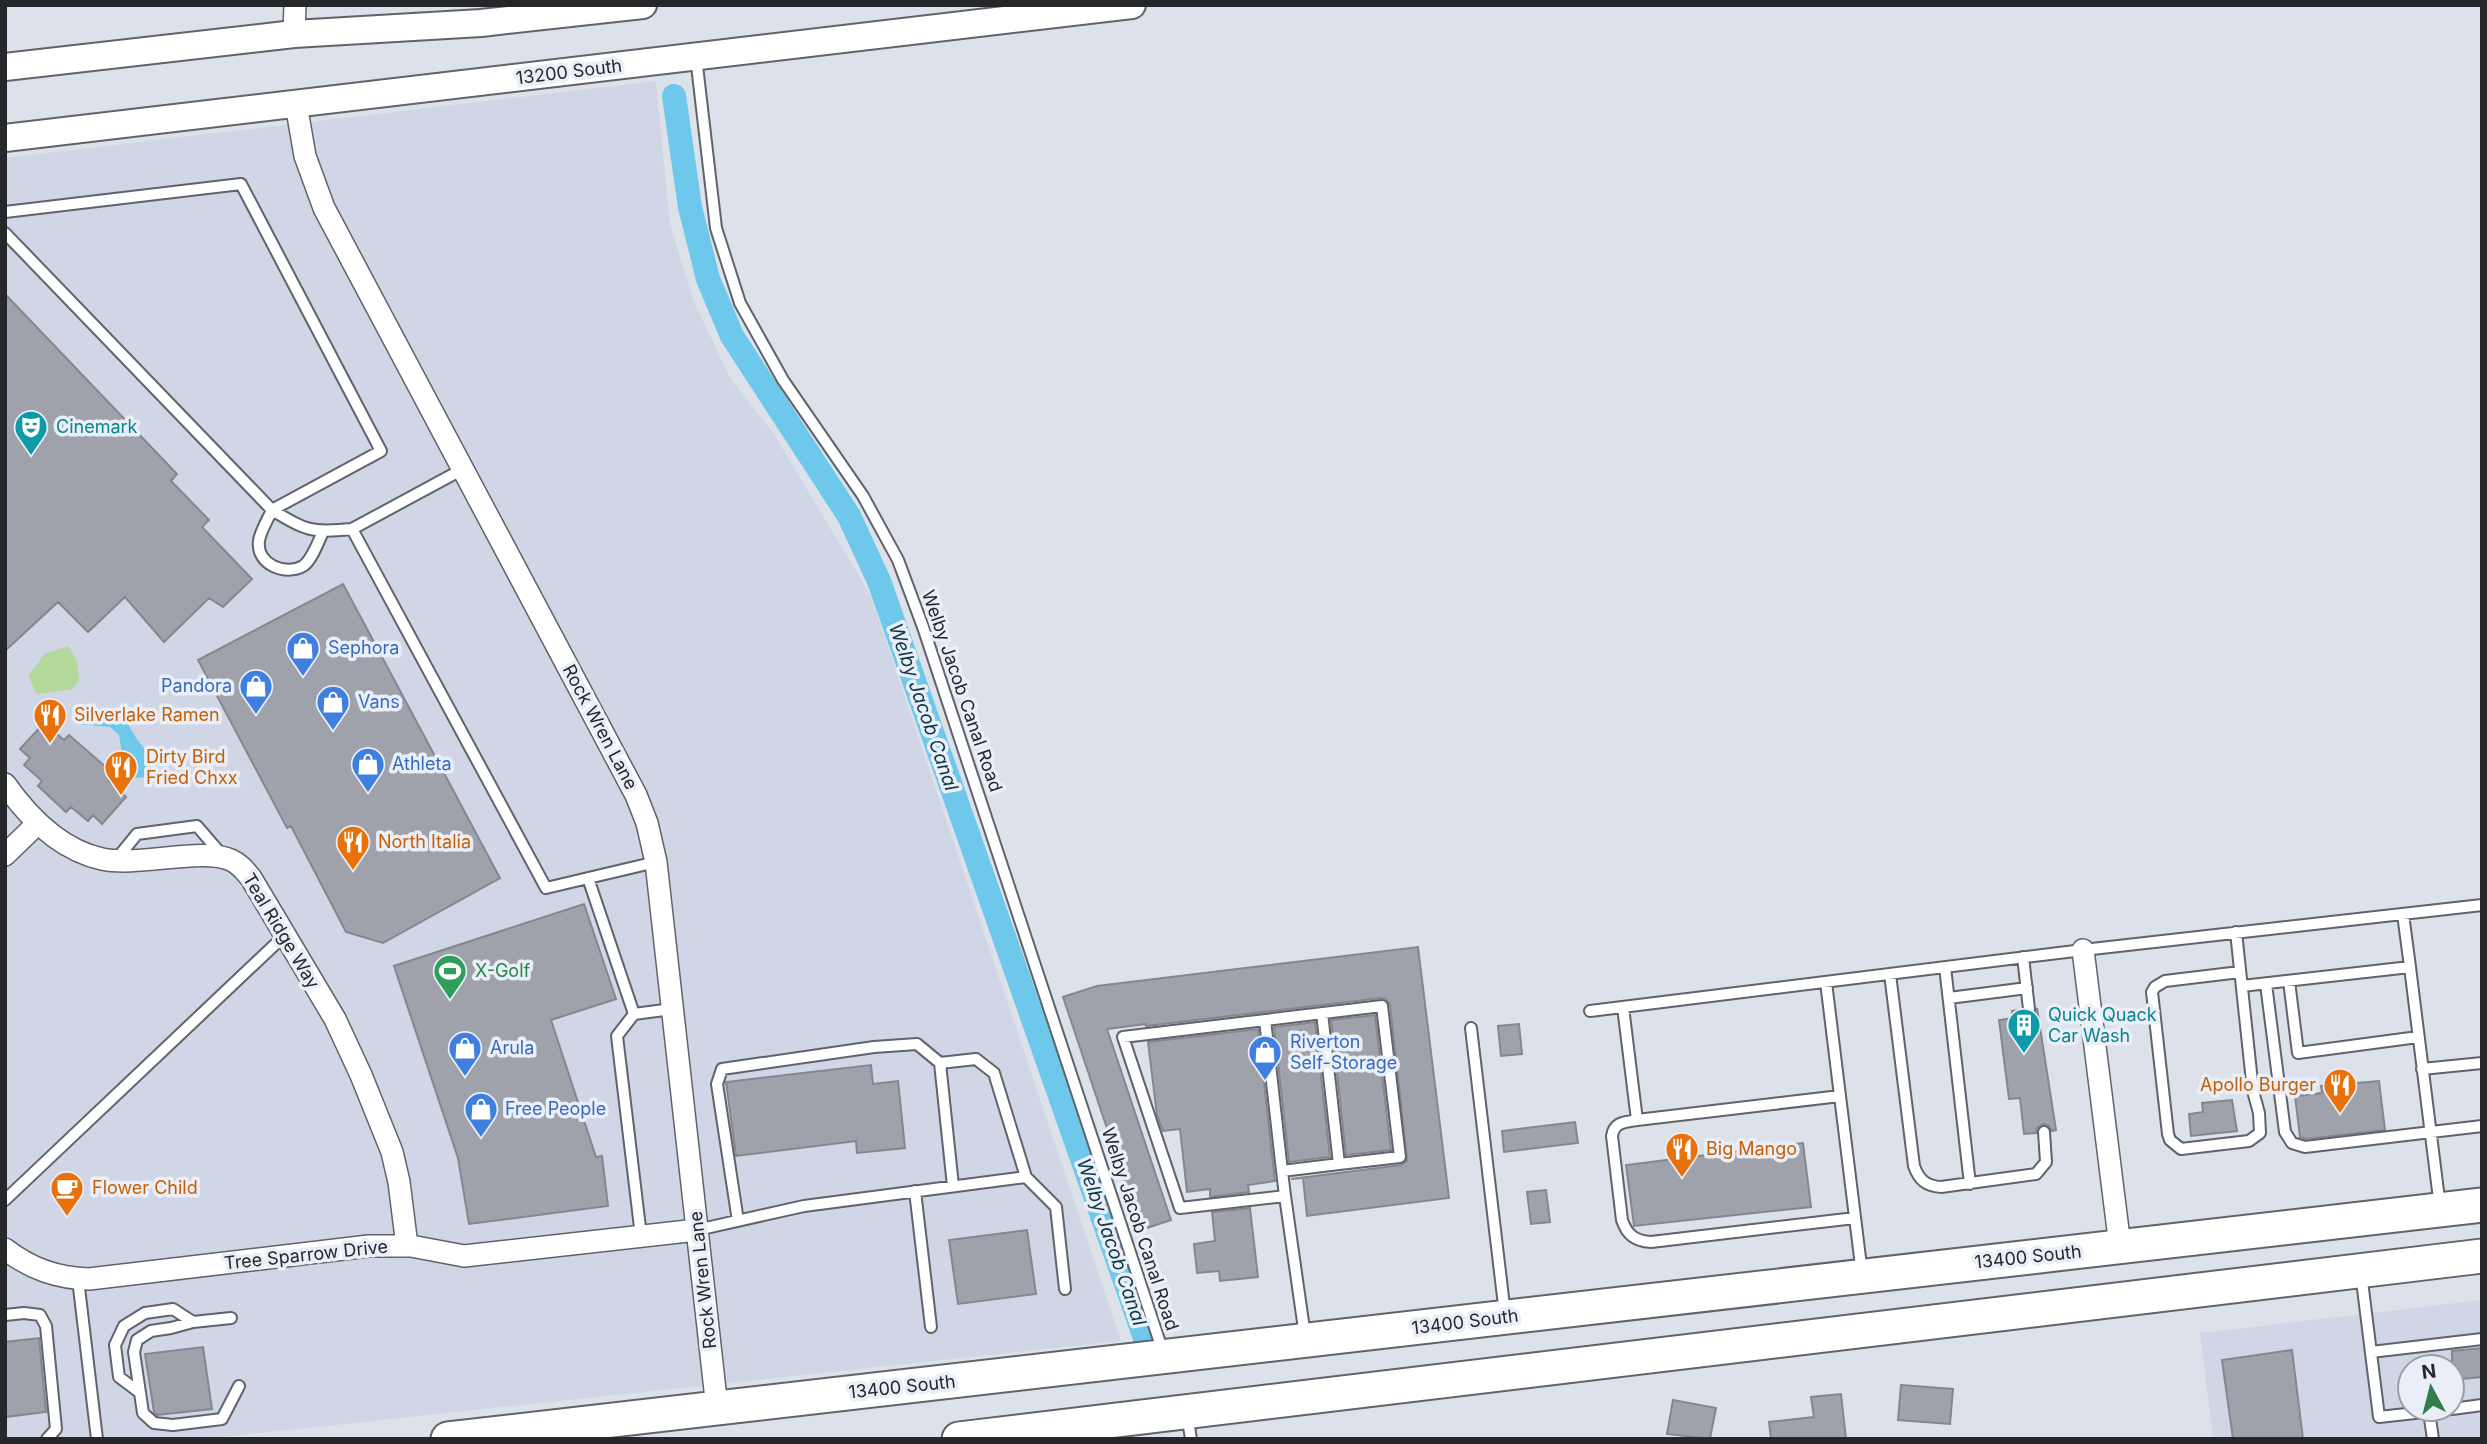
<svg xmlns="http://www.w3.org/2000/svg" width="2487" height="1444" font-family="Inter,sans-serif">
  <rect width="100%" height="100%" fill="#dde1ea"/>
  <path fill="#d0d6e6" fill-rule="evenodd" d="M656,81L670,224L693,299L729,376L773,433L871,596L1121,1341L205,1439H5V158Z
    M2482,1300V1439H2213L2200,1333ZM2410,1367H2452V1409H2410Z"/>
  <path fill="#b2d89a" d="M68,646L77,661L79,680L73,689L37,694L28,676L45,654Z"/>
  <path fill="#6ec8eb" d="M102,708C128,712 126,724 139,742C144,749 150,752 154,760L152,772L144,777L136,778L122,754L119,735L110,727L77,724L76,718L90,710Z"/>
  <g fill="none" stroke-linecap="round" stroke-linejoin="round">
    <path stroke="#6ec8eb" stroke-width="24" d="M674,96L690,207L708,279L732,336L849,516L879,581L1145,1338"/>
  </g>
  <path fill="#9fa2ab" stroke="#84878f" stroke-width="2" d="M5,294L177,474L171,481L209,520L202,527L252,579L223,607L209,598L164,642L125,597L88,632L58,602L5,651Z
    M343,584L500,878L383,943L346,932L291,826L287,828L198,660Z
    M44,723L64,740L69,735L115,775L109,781L126,797L102,824L93,815L88,821L71,807L66,812L38,786L42,781L24,765L30,758L20,749Z
    M584,904L616,999L551,1020L596,1157L602,1156L608,1206L469,1224L458,1158L394,966Z
    M1418,947L1449,1198L1307,1216L1303,1178L1291,1179L1401,1165L1407,1161L1390,1005L1386,999L1381,998L1146,1026V1024L1107,1029L1171,1220L1141,1230L1063,997L1097,986Z
    M2037,1008L2056,1130L2052,1131L2048,1125L2043,1124L2037,1128L2036,1133L2024,1134L2020,1098L2009,1099L1999,1020L2013,1018L2012,1011L2021,1010L2025,1016L2031,1017L2036,1013Z
    M1375,1015L1391,1150L1346,1155L1331,1020Z
    M1315,1022L1330,1157L1289,1162L1274,1027Z
    M1519,1024L1522,1054L1501,1056L1498,1026Z
    M1258,1029L1275,1181L1248,1185L1249,1192L1210,1197V1189L1187,1192L1180,1129L1163,1131L1157,1115L1148,1042Z
    M871,1065L873,1084L898,1081L905,1148L857,1153L856,1141L736,1156L726,1082Z
    M2379,1081L2385,1130L2306,1139L2300,1137L2295,1096L2322,1093L2321,1086Z
    M2232,1100L2237,1131L2191,1136L2189,1114L2203,1112L2202,1103Z
    M1575,1122L1578,1143L1504,1152L1502,1131Z
    M1803,1143L1811,1207L1634,1226L1626,1165Z
    M1546,1190L1550,1222L1531,1224L1527,1192Z
    M1250,1208L1258,1277L1220,1281L1219,1271L1197,1273L1194,1244L1215,1241L1212,1212Z
    M1027,1230L1036,1294L958,1304L949,1240Z
    M39,1338L46,1412L5,1417V1342Z
    M203,1347L212,1409L157,1415L154,1412L145,1354Z
    M2482,1348V1377L2452,1380V1351Z
    M2292,1350L2303,1439H2233L2222,1360Z
    M1901,1385L1953,1389L1950,1424L1898,1420Z
    M1841,1394L1846,1439H1771L1769,1422L1814,1417L1811,1397Z
    M1673,1400L1716,1408L1710,1439L1667,1434Z"/>
  <g fill="none" stroke-linecap="round" stroke-linejoin="round">
    <defs>
      <path id="service" d="M696,57L716,228L740,303L783,380L863,496L898,560L923,627L1163,1352
        M5,212L241,184L381,451L272,510L5,233
        M352,529L463,469
        M323,532C318,542 312,560 303,566C286,576 256,565 259,541C260,532 268,519 272,510C307,531 311,533 352,529L546,888L656,862
        M115,861L137,834L197,826L222,855
        M588,878L634,1014L672,1009
        M2236,932L2253,1091L2259,1113L2260,1133L2249,1141L2181,1149L2170,1140L2168,1134L2152,992L2155,987L2165,981L2240,972
        M2023,957L2029,1009
        M1945,967L1970,1184
        M2410,967L2440,1207
        M1890,974L1914,1166C1919,1180 1926,1186 1941,1187L2036,1174L2046,1162L2044,1132
        M2289,981L2298,1053L2418,1037
        M2266,984L2285,1132L2292,1143L2305,1147L2482,1126
        M2242,986L2410,967L2403,914
        M1949,998L2027,988
        M1623,1007L1637,1120L1840,1096L1826,982
        M1590,1011L2083,950L2482,905
        M634,1014L617,1036L641,1236
        M1265,1020L1282,1171L1339,1164
        M1471,1028L1505,1314
        M2422,1069L2482,1063
        M1840,1096L1862,1274
        M1637,1120C1625,1122 1614,1122 1612,1136L1622,1220C1627,1235 1635,1241 1651,1242L1855,1218
        M1282,1171L1285,1196L1180,1208L1123,1037L1382,1006L1400,1157L1339,1164L1322,1013
        M953,1186L940,1063L976,1059L994,1073L1026,1177
        M915,1191L931,1327
        M1285,1196L1305,1336
        M5,1200L285,935
        M738,1221L717,1084L722,1069L874,1047L917,1044L940,1063
        M697,1230L804,1206L1026,1177L1056,1207L1065,1289
        M2361,1273L2379,1417L2451,1409
        M78,1279L97,1439
        M5,1315L24,1313L40,1315L46,1326L56,1429L47,1439
        M231,1318L193,1322L171,1328L151,1331L137,1340L134,1352L143,1413L154,1423L173,1425L222,1419L239,1386
        M2371,1352L2482,1339
        M139,1392L119,1377L115,1345L124,1326L145,1313L173,1309L193,1322
        M2452,1409L2482,1405
        M2429,1412L2433,1439
        M1187,1414L1191,1439"/>
      <path id="minor" d="M294,34L295,5
        M296,104L305,156L324,208L636,795L647,823L656,862L717,1408
        M5,784C29,818 60,850 102,859C139,867 202,847 231,860C240,864 245,871 251,878L335,1019L361,1075L392,1152L399,1182L407,1246
        M5,855L38,823
        M2083,950L2120,1246
        M5,1249C31,1269 57,1278 89,1279L369,1246H411L464,1256L697,1230"/>
      <path id="tertiary" d="M5,67L294,34L481,23L643,5
        M5,138L1132,5"/>
      <path id="primary" d="M448,1439L2482,1205
        M959,1439L2482,1256"/>
    </defs>
    <use href="#service" stroke="#5f636a" stroke-width="14"/>
    <use href="#minor" stroke="#5f636a" stroke-width="24"/>
    <use href="#tertiary" stroke="#5f636a" stroke-width="30"/>
    <use href="#primary" stroke="#5f636a" stroke-width="37"/>
    <use href="#service" stroke="#fff" stroke-width="10"/>
    <use href="#minor" stroke="#fff" stroke-width="21"/>
    <use href="#tertiary" stroke="#fff" stroke-width="26"/>
    <use href="#primary" stroke="#fff" stroke-width="33"/>
  </g>
  <defs>
    <symbol id="theatre-pin" viewBox="-11 -11 22 30"><path d="M0 17L-7.5 6A9.5 9.5 0 1 1 7.5 6Z" fill="#0f9aa8" stroke="#eaeef7"/><path d="M-5-5.5Q0-4 5-5.5V0Q5 5 0 6Q-5 5-5 0ZM-3.3-2.5H-1v1.5H-3.3ZM1-2.5H3.3v1.5H1ZM-2.8 1Q0 5.5 2.8 1Z" fill="#fff"/></symbol>
    <symbol id="shop-pin" viewBox="-11 -11 22 30"><path d="M0 17L-7.5 6A9.5 9.5 0 1 1 7.5 6Z" fill="#3f7fe0" stroke="#eaeef7"/><path d="M-5-2.5h2.3a2.7 3.5 0 0 1 5.4 0H5L5.5 6h-11ZM-1.5-2.5h3a1.5 2.3 0 0 0-3 0Z" fill="#fff"/></symbol>
    <symbol id="restaurant-pin" viewBox="-11 -11 22 30"><path d="M0 17L-7.5 6A9.5 9.5 0 1 1 7.5 6Z" fill="#e8710a" stroke="#eaeef7"/><path d="M-5-6h1v4h1v-4h1v4h1v-4h1v5L-1.5 .5V6h-2V.5L-5-1ZM5-6V6H3V1.5H1.5Q1.5-4 5-6Z" fill="#fff"/></symbol>
    <symbol id="stadium-pin" viewBox="-11 -11 22 30"><path d="M0 17L-7.5 6A9.5 9.5 0 1 1 7.5 6Z" fill="#2e9e5b" stroke="#eaeef7"/><path d="M0-5a6.5 5 0 1 0 0 10a6.5 5 0 1 0 0-10ZM-3.5-1.8h7v3.6h-7Z" fill="#fff"/></symbol>
    <symbol id="building-pin" viewBox="-11 -11 22 30"><path d="M0 17L-7.5 6A9.5 9.5 0 1 1 7.5 6Z" fill="#0f9aa8" stroke="#eaeef7"/><path d="M-4-6H4V6H1V3H-1V6H-4ZM-2.5-4.3h1.7v1.8h-1.7ZM.8-4.3h1.7v1.8H.8ZM-2.5-1h1.7V.8h-1.7ZM.8-1h1.7V.8H.8Z" fill="#fff"/></symbol>
    <symbol id="cafe-pin" viewBox="-11 -11 22 30"><path d="M0 17L-7.5 6A9.5 9.5 0 1 1 7.5 6Z" fill="#e8710a" stroke="#eaeef7"/><path d="M-5.5-4.5H6V0H3Q3 3.5 0 3.5H-2.5Q-5.5 3.5-5.5 0ZM3-3.2v2h1.7v-2ZM-6 4.5H4V6H-6Z" fill="#fff"/></symbol>
  </defs>
  <g fill-rule="evenodd">
    <use href="#theatre-pin" x="12" y="408" width="38" height="52"/>
    <use href="#shop-pin" x="284" y="629" width="38" height="52"/>
    <use href="#shop-pin" x="237" y="667" width="38" height="52"/>
    <use href="#shop-pin" x="314" y="683" width="38" height="52"/>
    <use href="#restaurant-pin" x="31" y="696" width="38" height="52"/>
    <use href="#shop-pin" x="349" y="745" width="38" height="52"/>
    <use href="#restaurant-pin" x="102" y="748" width="38" height="52"/>
    <use href="#restaurant-pin" x="334" y="823" width="38" height="52"/>
    <use href="#stadium-pin" x="431" y="952" width="38" height="52"/>
    <use href="#building-pin" x="2005" y="1006" width="38" height="52"/>
    <use href="#shop-pin" x="446" y="1029" width="38" height="52"/>
    <use href="#shop-pin" x="1246" y="1033" width="38" height="52"/>
    <use href="#restaurant-pin" x="2321" y="1066" width="38" height="52"/>
    <use href="#shop-pin" x="462" y="1090" width="38" height="52"/>
    <use href="#restaurant-pin" x="1663" y="1130" width="38" height="52"/>
    <use href="#cafe-pin" x="48" y="1169" width="38" height="52"/>
  </g>
  <g text-anchor="middle" stroke-width="7" stroke-linejoin="round" paint-order="stroke">
    <g font-size="18" fill="#26272b" stroke="#eaeef7">
      <text transform="translate(569 72) rotate(-7)" y="6">13200 South</text>
      <text transform="translate(962 691) rotate(71)" y="6">Welby Jacob Canal Road</text>
      <text transform="translate(600 727) rotate(62)" y="6">Rock Wren Lane</text>
      <text transform="translate(281 931) rotate(59)" y="6">Teal Ridge Way</text>
      <text transform="translate(1140 1229) rotate(72)" y="6">Welby Jacob Canal Road</text>
      <text transform="translate(306 1255) rotate(-6)" y="6">Tree Sparrow Drive</text>
      <text transform="translate(2028 1257) rotate(-6)" y="6">13400 South</text>
      <text transform="translate(703 1280) rotate(-96)" y="6">Rock Wren Lane</text>
      <text transform="translate(1465 1322) rotate(-7)" y="6">13400 South</text>
      <text transform="translate(902 1387) rotate(-6)" y="6">13400 South</text>
    </g>
    <g font-size="18" fill="#0d838f" stroke="#eaeef7" text-anchor="start">
      <text x="56" y="433">Cinemark</text>
      <text x="2048" y="1021">Quick Quack<tspan x="2048" dy="21">Car Wash</tspan></text>
    </g>
    <g font-size="18" fill="#366cbe" stroke="#eaeef7" text-anchor="start">
      <text x="328" y="654">Sephora</text>
      <text x="232" y="692" text-anchor="end">Pandora</text>
      <text x="358" y="708">Vans</text>
      <text x="392" y="770">Athleta</text>
      <text x="1290" y="1048">Riverton<tspan x="1290" dy="21">Self-Storage</tspan></text>
      <text x="490" y="1054">Arula</text>
      <text x="505" y="1115">Free People</text>
    </g>
    <g font-size="18" fill="#c56008" stroke="#eaeef7" text-anchor="start">
      <text x="74" y="721">Silverlake Ramen</text>
      <text x="146" y="763">Dirty Bird<tspan x="146" dy="21">Fried Chxx</tspan></text>
      <text x="378" y="848">North Italia</text>
      <text x="2316" y="1091" text-anchor="end">Apollo Burger</text>
      <text x="1706" y="1155">Big Mango</text>
      <text x="92" y="1194">Flower Child</text>
    </g>
    <g font-size="18" fill="#27864d" stroke="#eaeef7" text-anchor="start">
      <text x="475" y="977">X-Golf</text>
    </g>
    <g font-size="19" font-style="italic" fill="#0d3746" stroke="#eaeef7">
      <text transform="translate(924 707) rotate(71)" y="7">Welby Jacob Canal</text>
      <text transform="translate(1112 1242) rotate(71)" y="7">Welby Jacob Canal</text>
    </g>
  </g>
  <rect width="2487" height="1444" fill="none" stroke="#26272b" stroke-width="14"/>
  <g transform="translate(2431 1388) rotate(353)"><circle r="33" fill="#eaeef7" stroke="#9c9ea5" stroke-width="2"/>
  <path d="M0-5L12 26L0 18L-12 26Z" fill="#347d4a"/>
  <text y="-10" font-size="19" font-weight="bold" text-anchor="middle" fill="#26272b">N</text>
  </g>
</svg>
